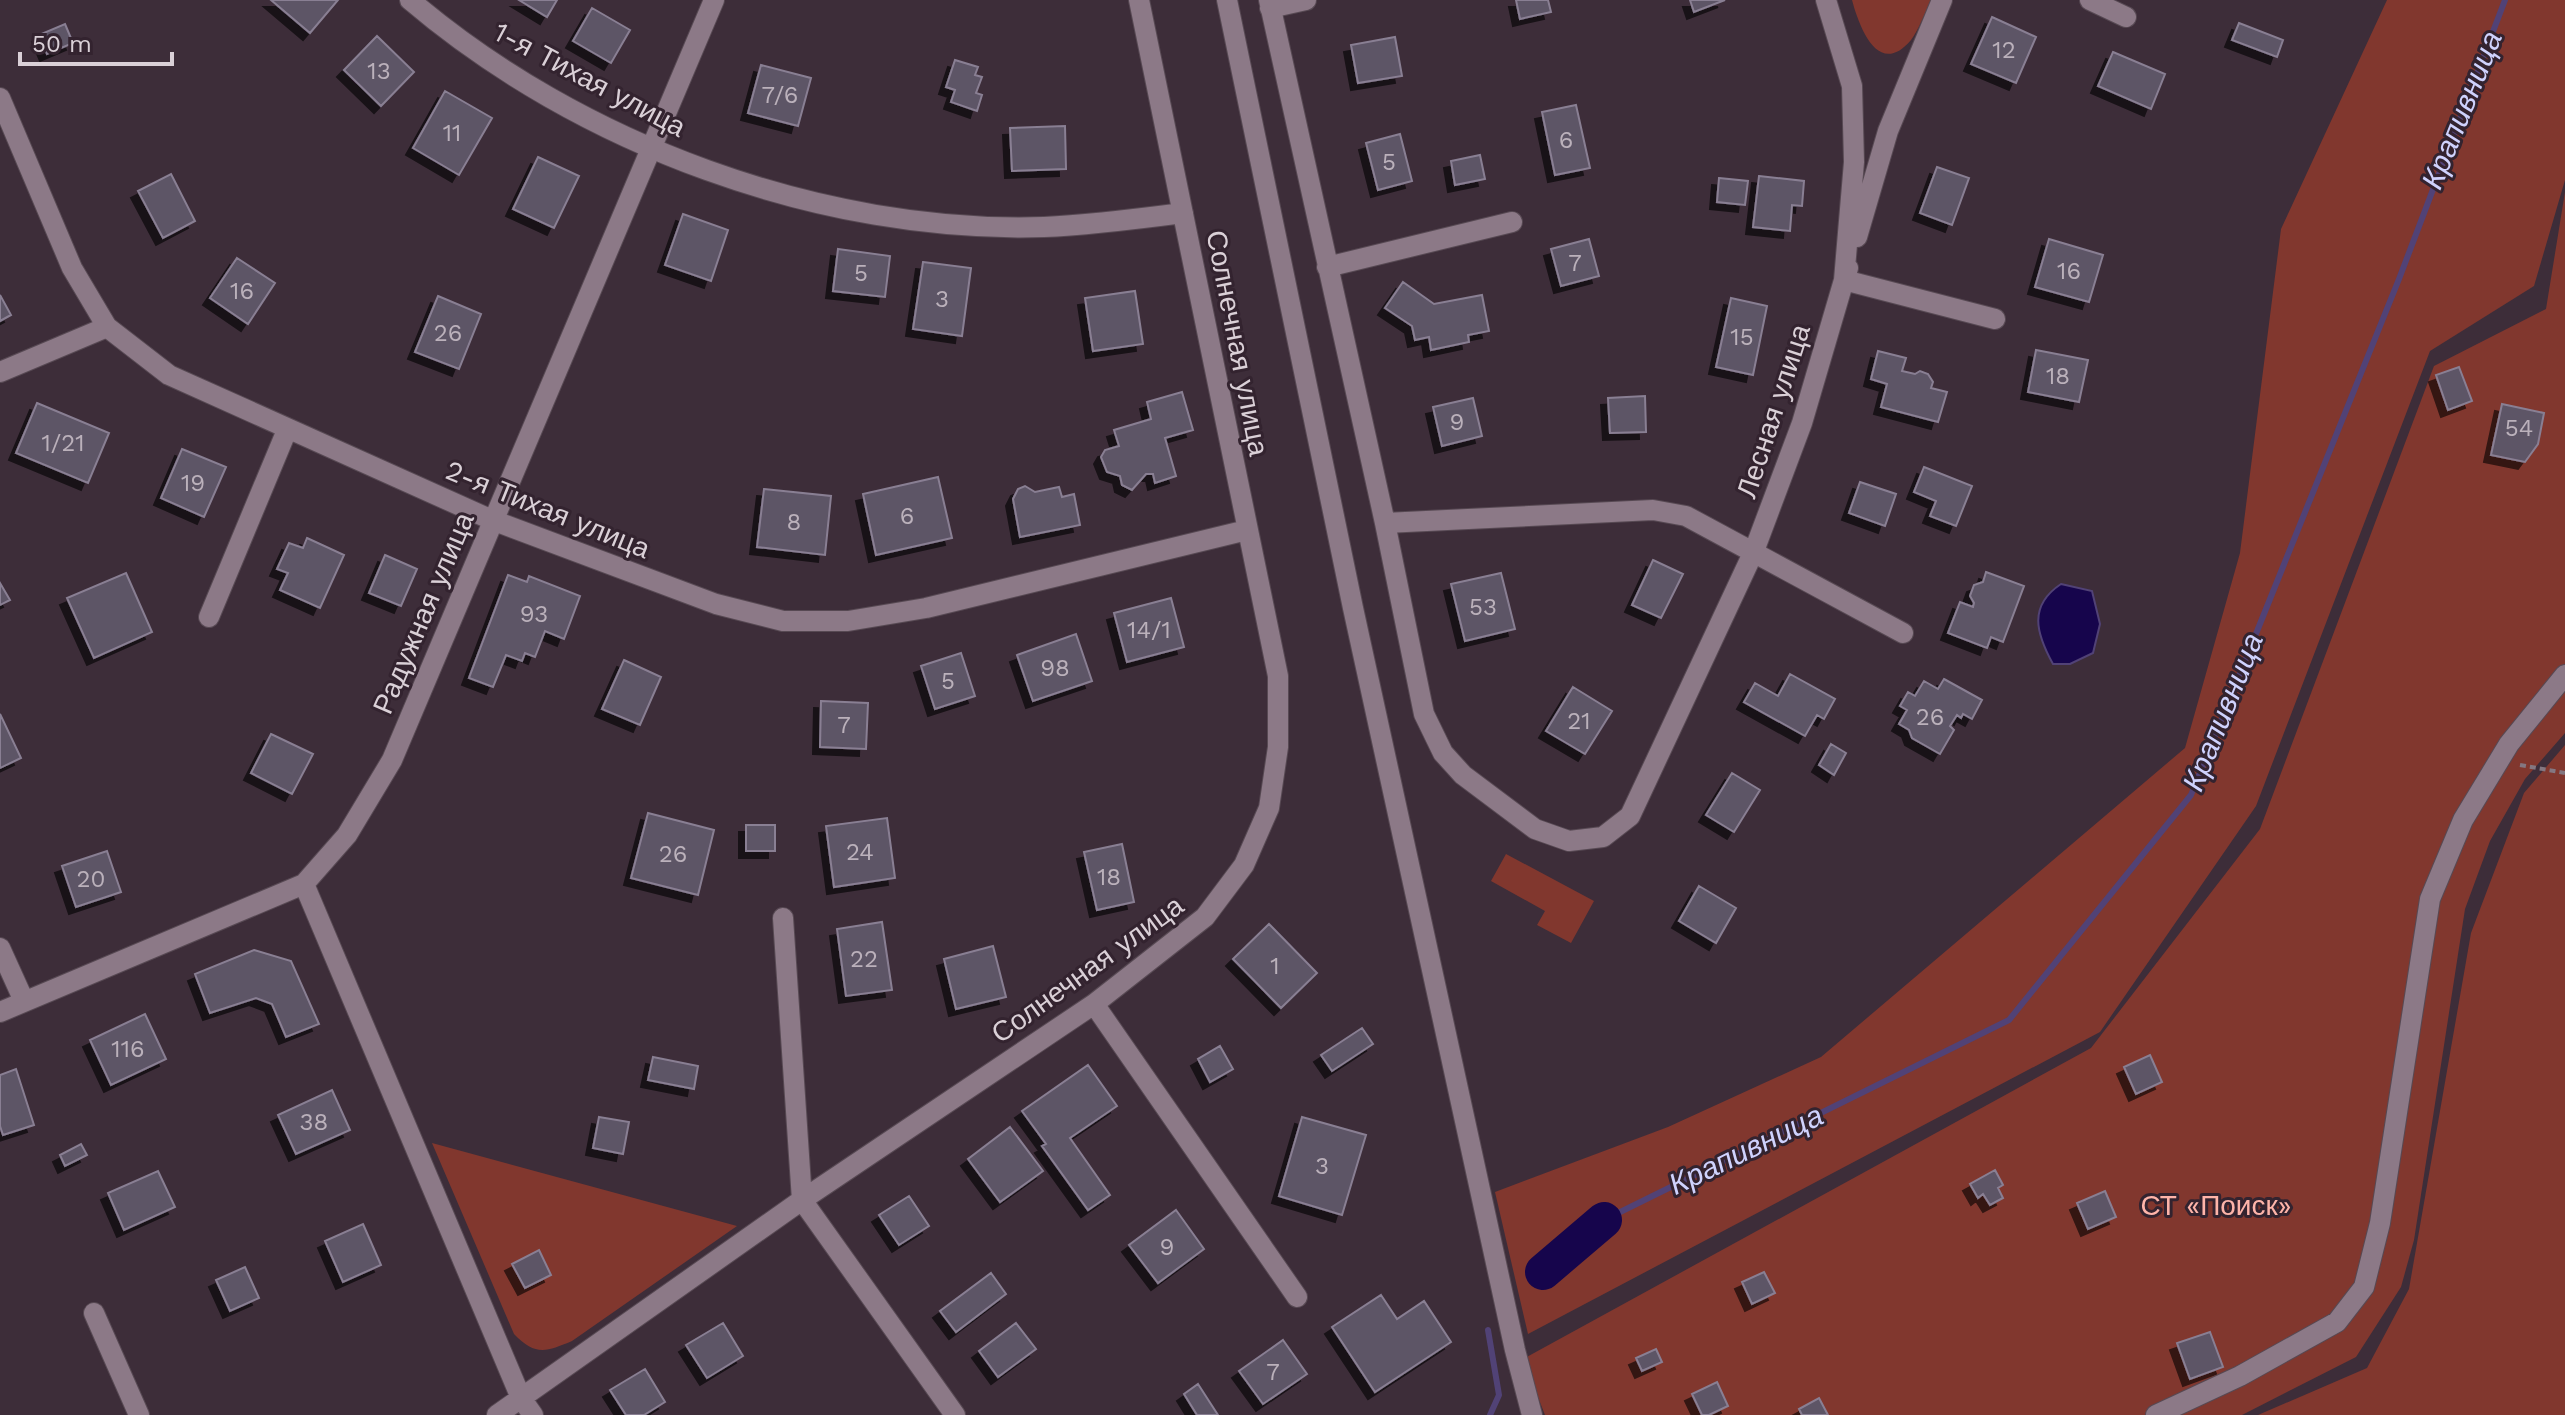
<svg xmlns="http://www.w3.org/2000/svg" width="2565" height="1415" font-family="'Work Sans',sans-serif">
  <defs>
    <filter id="shadow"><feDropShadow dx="-7" dy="7" stdDeviation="0" flood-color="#0009"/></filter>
  </defs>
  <rect width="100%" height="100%" fill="#3d2d39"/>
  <path fill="#81372e" d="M1852,0H1931C1925,13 1919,29 1911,40C1878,79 1859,26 1852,0Z
    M2387,0H2565V180L2534,286L2430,351L2256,806L2100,1032L1528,1334L1495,1192L1668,1127L1821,1057L2185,748L2240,553L2281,229Z
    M2565,192V733L2525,779L2490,841L2465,909L2414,1240L2401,1287L2356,1357L2242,1415H1545L1523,1359L2091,1048L2260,829L2434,366L2546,309Z
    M2565,745V1415H2258L2367,1368L2409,1289L2471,933L2524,793Z
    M1506,854L1594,901L1571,943L1537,925L1545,911L1491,881Z
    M432,1143L737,1226L572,1341C546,1352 535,1356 514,1334Z"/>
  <path fill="#16054c" stroke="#514276" stroke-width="2" d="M2061,584L2092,591L2100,624L2093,653L2070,664H2053C2036,633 2028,606 2061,584Z"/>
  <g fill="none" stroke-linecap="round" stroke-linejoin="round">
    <path stroke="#514276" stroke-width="6" d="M1604,1220L2009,1020L2191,795L2399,279L2505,0
      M1488,1330L1499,1395L1490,1415"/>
    <path stroke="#16054c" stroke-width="36" d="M1543,1272L1604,1220"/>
  </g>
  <path fill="#5d5466" stroke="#897f93" stroke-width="2" filter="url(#shadow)" d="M271,0H338L310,33Z
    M519,0H557L547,17Z
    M1516,0H1548L1551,12L1520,19Z
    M1690,0H1725L1694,12Z
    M592,8L630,30L611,63L573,41Z
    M1992,17L2036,37L2016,83L1971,64Z
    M2239,23L2283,40L2277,57L2232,40Z
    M65,24L73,43L47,54L39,35Z
    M377,36L414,72L381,106L344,70Z
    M1395,37L1402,76L1358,83L1351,45Z
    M2113,52L2165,74L2151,109L2098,86Z
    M955,60L978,67L975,75L982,77L976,93L982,95L977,111L951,102L955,90L946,87Z
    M761,65L811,78L798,126L748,113Z
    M445,91L492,118L459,175L413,148Z
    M1576,105L1590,168L1555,175L1542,112Z
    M1065,126L1066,169L1012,171L1010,128Z
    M1400,134L1412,181L1378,190L1366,143Z
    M1480,155L1485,179L1455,185L1451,161Z
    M538,157L579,176L554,228L513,209Z
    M1937,167L1969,178L1952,225L1920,213Z
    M171,174L195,221L163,238L138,191Z
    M1759,176L1804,181L1802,206L1792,205L1790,231L1753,227Z
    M1719,178L1748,181L1745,205L1717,202Z
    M683,214L728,230L711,281L665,265Z
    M1589,239L1599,276L1561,286L1551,249Z
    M2049,239L2103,255L2089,302L2035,287Z
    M838,249L890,256L885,297L833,291Z
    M237,258L275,283L248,324L210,298Z
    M923,262L971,268L962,336L913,329Z
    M1403,282L1434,304L1482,295L1489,331L1468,335L1469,342L1431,350L1429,337L1415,340L1412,326L1385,308Z
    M1135,291L1143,344L1093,351L1085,298Z
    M0,295L11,315L0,321Z
    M438,296L481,314L459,369L415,352Z
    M1731,298L1767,306L1753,375L1716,367Z
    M2036,350L2088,360L2079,402L2028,392Z
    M1878,351L1906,358L1902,371L1915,374L1920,371L1928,374L1933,382L1931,388L1947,392L1938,422L1881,407L1887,384L1871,379Z
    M2459,367L2472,401L2448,410L2436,375Z
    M1182,392L1193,430L1165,438L1176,476L1155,483L1153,474H1146L1132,490L1122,485L1120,476L1107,472L1101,457L1105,450L1119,446L1114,430L1151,419L1147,402Z
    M1645,396L1646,432L1610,433L1608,398Z
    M1473,398L1482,436L1442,446L1433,407Z
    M37,403L109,433L88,483L16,453Z
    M2502,404L2544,413L2538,444L2525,462L2491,455Z
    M182,449L226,467L204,517L161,498Z
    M1924,467L1972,486L1956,526L1930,516L1936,501L1914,492Z
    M938,477L952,538L876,555L863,494Z
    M1860,482L1896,494L1885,526L1849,513Z
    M1025,486L1035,492L1059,487L1062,497L1074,494L1080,525L1020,537L1013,499L1018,489Z
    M764,489L831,496L825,555L757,547Z
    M307,538L344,555L320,608L280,590L288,573L277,569L289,543L303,548Z
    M385,555L417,569L401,606L369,593Z
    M1653,560L1683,574L1661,618L1632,605Z
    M1986,572L2024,586L2003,642L1991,637L1987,648L1948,633L1960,602L1973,607L1974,603L1970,596L1974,585L1983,582Z
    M126,573L152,632L94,658L67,598Z
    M1501,573L1515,629L1465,641L1451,584Z
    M508,575L527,582L529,576L580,596L564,639L545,631L535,657L525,653L522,661L506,655L493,687L469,678Z
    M0,583L10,600L0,605Z
    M1171,598L1184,647L1127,662L1114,613Z
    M1076,634L1092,681L1033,701L1017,655Z
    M961,653L975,696L935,709L921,666Z
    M624,660L661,677L640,725L602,709Z
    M1790,674L1835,699L1824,719L1817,715L1805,736L1744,702L1755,683L1778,696Z
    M1944,679L1982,700L1972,719L1963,714L1961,718L1957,715L1950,726L1954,730L1940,754L1912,738L1909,730L1899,724L1907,710L1900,706L1908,692L1915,696L1924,681L1938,689Z
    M1573,687L1612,711L1585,754L1546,731Z
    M821,701L868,703L866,749L820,747Z
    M0,714L21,758L0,768Z
    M271,734L313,754L292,794L251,773Z
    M1831,744L1846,753L1834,775L1819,765Z
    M1732,773L1760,790L1734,832L1706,815Z
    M648,813L714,830L698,895L631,878Z
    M887,818L895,878L834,887L826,826Z
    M746,825H775V851H746Z
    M1122,844L1134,902L1097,910L1084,852Z
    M107,851L121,892L76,907L62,866Z
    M1699,886L1736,908L1716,943L1679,921Z
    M882,922L892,990L846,996L837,929Z
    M1269,924L1317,973L1281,1008L1233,959Z
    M993,946L1006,997L956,1009L944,959Z
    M254,950L291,961L319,1024L286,1037L272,1004L256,998L210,1013L195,974Z
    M145,1014L166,1059L111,1085L90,1040Z
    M1362,1028L1373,1044L1332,1071L1321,1055Z
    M1220,1046L1233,1069L1210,1082L1198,1059Z
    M2150,1055L2162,1082L2136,1094L2124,1067Z
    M653,1057L698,1066L694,1089L648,1080Z
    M1088,1065L1117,1106L1070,1138L1110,1195L1088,1210L1042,1146L1046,1144L1022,1111Z
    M16,1069L34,1125L3,1135L0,1126V1075Z
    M332,1090L350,1130L296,1154L278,1115Z
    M599,1117L629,1122L623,1154L593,1148Z
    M1302,1117L1366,1135L1342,1215L1279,1196Z
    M1010,1127L1043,1171L1000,1202L968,1159Z
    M81,1144L87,1155L65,1166L60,1155Z
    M1995,1170L2003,1185L1998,1188L2003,1198L1990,1205L1983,1194L1978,1198L1970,1184Z
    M158,1171L175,1207L124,1230L108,1193Z
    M2105,1191L2116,1217L2088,1229L2077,1203Z
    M909,1196L929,1226L899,1245L879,1215Z
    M1176,1210L1204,1249L1158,1283L1129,1245Z
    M363,1224L381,1265L343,1282L325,1241Z
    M539,1250L551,1275L525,1288L512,1264Z
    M245,1267L259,1298L230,1311L216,1280Z
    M1764,1272L1775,1293L1752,1304L1742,1282Z
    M991,1273L1006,1294L956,1332L940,1311Z
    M1381,1295L1397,1319L1424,1301L1451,1342L1375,1392L1332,1327Z
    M723,1323L743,1356L707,1378L686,1345Z
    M1016,1323L1036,1349L998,1377L979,1351Z
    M2210,1332L2223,1367L2190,1379L2177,1343Z
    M1283,1340L1307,1374L1263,1404L1239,1371Z
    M1656,1349L1662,1362L1642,1371L1636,1358Z
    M645,1369L665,1402L644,1415H626L610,1390Z
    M1717,1382L1728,1406L1709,1415H1702L1692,1394Z
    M1198,1384L1218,1415H1197L1184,1394Z
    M1819,1398L1828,1415H1802L1799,1409Z"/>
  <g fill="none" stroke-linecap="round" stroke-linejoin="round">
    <defs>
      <path id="minor" d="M410,0C579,144 822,234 1044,227C1091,225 1137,219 1183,213
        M1227,0L1353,608L1515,1350L1532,1415
        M1269,0L1385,523L1424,714L1443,753L1463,775L1535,829L1569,841L1603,837L1630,816L1754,551L1802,423L1844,280L1854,162L1852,86L1826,0
        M2090,0L2126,17
        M1270,8L1306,0
        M0,98L72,268L107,327L169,375L492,520L716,604L783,621H848L926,608L1247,530
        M1857,237L1888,131L1942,0
        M1327,267L1512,222
        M1848,268L1844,280L1995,319
        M0,372L107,327
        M1385,523L1653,510L1686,516L1903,633
        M209,617L287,430
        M304,884L521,1398L533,1415
        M783,918L802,1200L955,1415
        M0,948L24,1001
        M1094,1004L1297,1297
        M0,1012L304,884L347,835L392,760L714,0
        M94,1313L139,1415
        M497,1415L802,1200L1094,1004L1205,917L1244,865L1269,808L1278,747V676L1139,0
        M2156,1415L2240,1376L2337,1322L2364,1287L2380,1223L2430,899L2463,820L2509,744L2565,675"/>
    </defs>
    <use href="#minor" stroke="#574953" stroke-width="22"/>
    <path stroke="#847781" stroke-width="4" stroke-dasharray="6 4" stroke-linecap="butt" d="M2520,765L2565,773"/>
    <use href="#minor" stroke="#8c7987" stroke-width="20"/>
  </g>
  <g text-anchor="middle" stroke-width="6" stroke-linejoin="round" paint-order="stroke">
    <g font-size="24" fill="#bbb1bb">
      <text x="2004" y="58">12</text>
      <text x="379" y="79">13</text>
      <text x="780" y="103">7/6</text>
      <text x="452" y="141">11</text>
      <text x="1566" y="148">6</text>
      <text x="1389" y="170">5</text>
      <text x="1575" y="271">7</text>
      <text x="2069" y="279">16</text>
      <text x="861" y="281">5</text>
      <text x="242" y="299">16</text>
      <text x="942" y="307">3</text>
      <text x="448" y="341">26</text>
      <text x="1742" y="345">15</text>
      <text x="2058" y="384">18</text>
      <text x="1457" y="430">9</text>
      <text x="2519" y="436">54</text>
      <text x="63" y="451">1/21</text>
      <text x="193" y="491">19</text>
      <text x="907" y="524">6</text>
      <text x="794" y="530">8</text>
      <text x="1483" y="615">53</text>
      <text x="534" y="622">93</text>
      <text x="1149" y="638">14/1</text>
      <text x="1055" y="676">98</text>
      <text x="948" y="689">5</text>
      <text x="1930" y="725">26</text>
      <text x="1579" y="729">21</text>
      <text x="844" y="733">7</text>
      <text x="860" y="860">24</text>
      <text x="673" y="862">26</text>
      <text x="1109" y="885">18</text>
      <text x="91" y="887">20</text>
      <text x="864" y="967">22</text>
      <text x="1275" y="974">1</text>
      <text x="128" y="1057">116</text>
      <text x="314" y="1130">38</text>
      <text x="1322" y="1174">3</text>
      <text x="1167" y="1255">9</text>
      <text x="1273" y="1380">7</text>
    </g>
    <g font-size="28" fill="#dad0d7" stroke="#33232f">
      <text transform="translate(590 79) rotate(28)" y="10">1-я Тихая улица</text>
      <text transform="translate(1238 343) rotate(79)" y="10">Солнечная улица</text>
      <text transform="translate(1773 411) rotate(-72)" y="10">Лесная улица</text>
      <text transform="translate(548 509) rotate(22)" y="10">2-я Тихая улица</text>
      <text transform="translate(423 613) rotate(-67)" y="10">Радужная улица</text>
      <text transform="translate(1087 969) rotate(-36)" y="10">Солнечная улица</text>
    </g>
    <g font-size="28" fill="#feb4a9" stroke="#33232f">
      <text x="2216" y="1215">СТ «Поиск»</text>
    </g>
    <g font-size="30" font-style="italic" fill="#cfd2fd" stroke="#33232f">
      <text transform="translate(2462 110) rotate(-68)" y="10">Крапивница</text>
      <text transform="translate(2223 712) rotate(-68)" y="10">Крапивница</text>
      <text transform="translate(1746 1150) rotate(-26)" y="10">Крапивница</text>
    </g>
  </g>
  <path d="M20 52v12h152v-12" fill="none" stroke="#dad0d7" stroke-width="4"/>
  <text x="32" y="52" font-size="24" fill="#dad0d7" stroke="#33232f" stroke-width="6" paint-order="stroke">50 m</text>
</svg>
